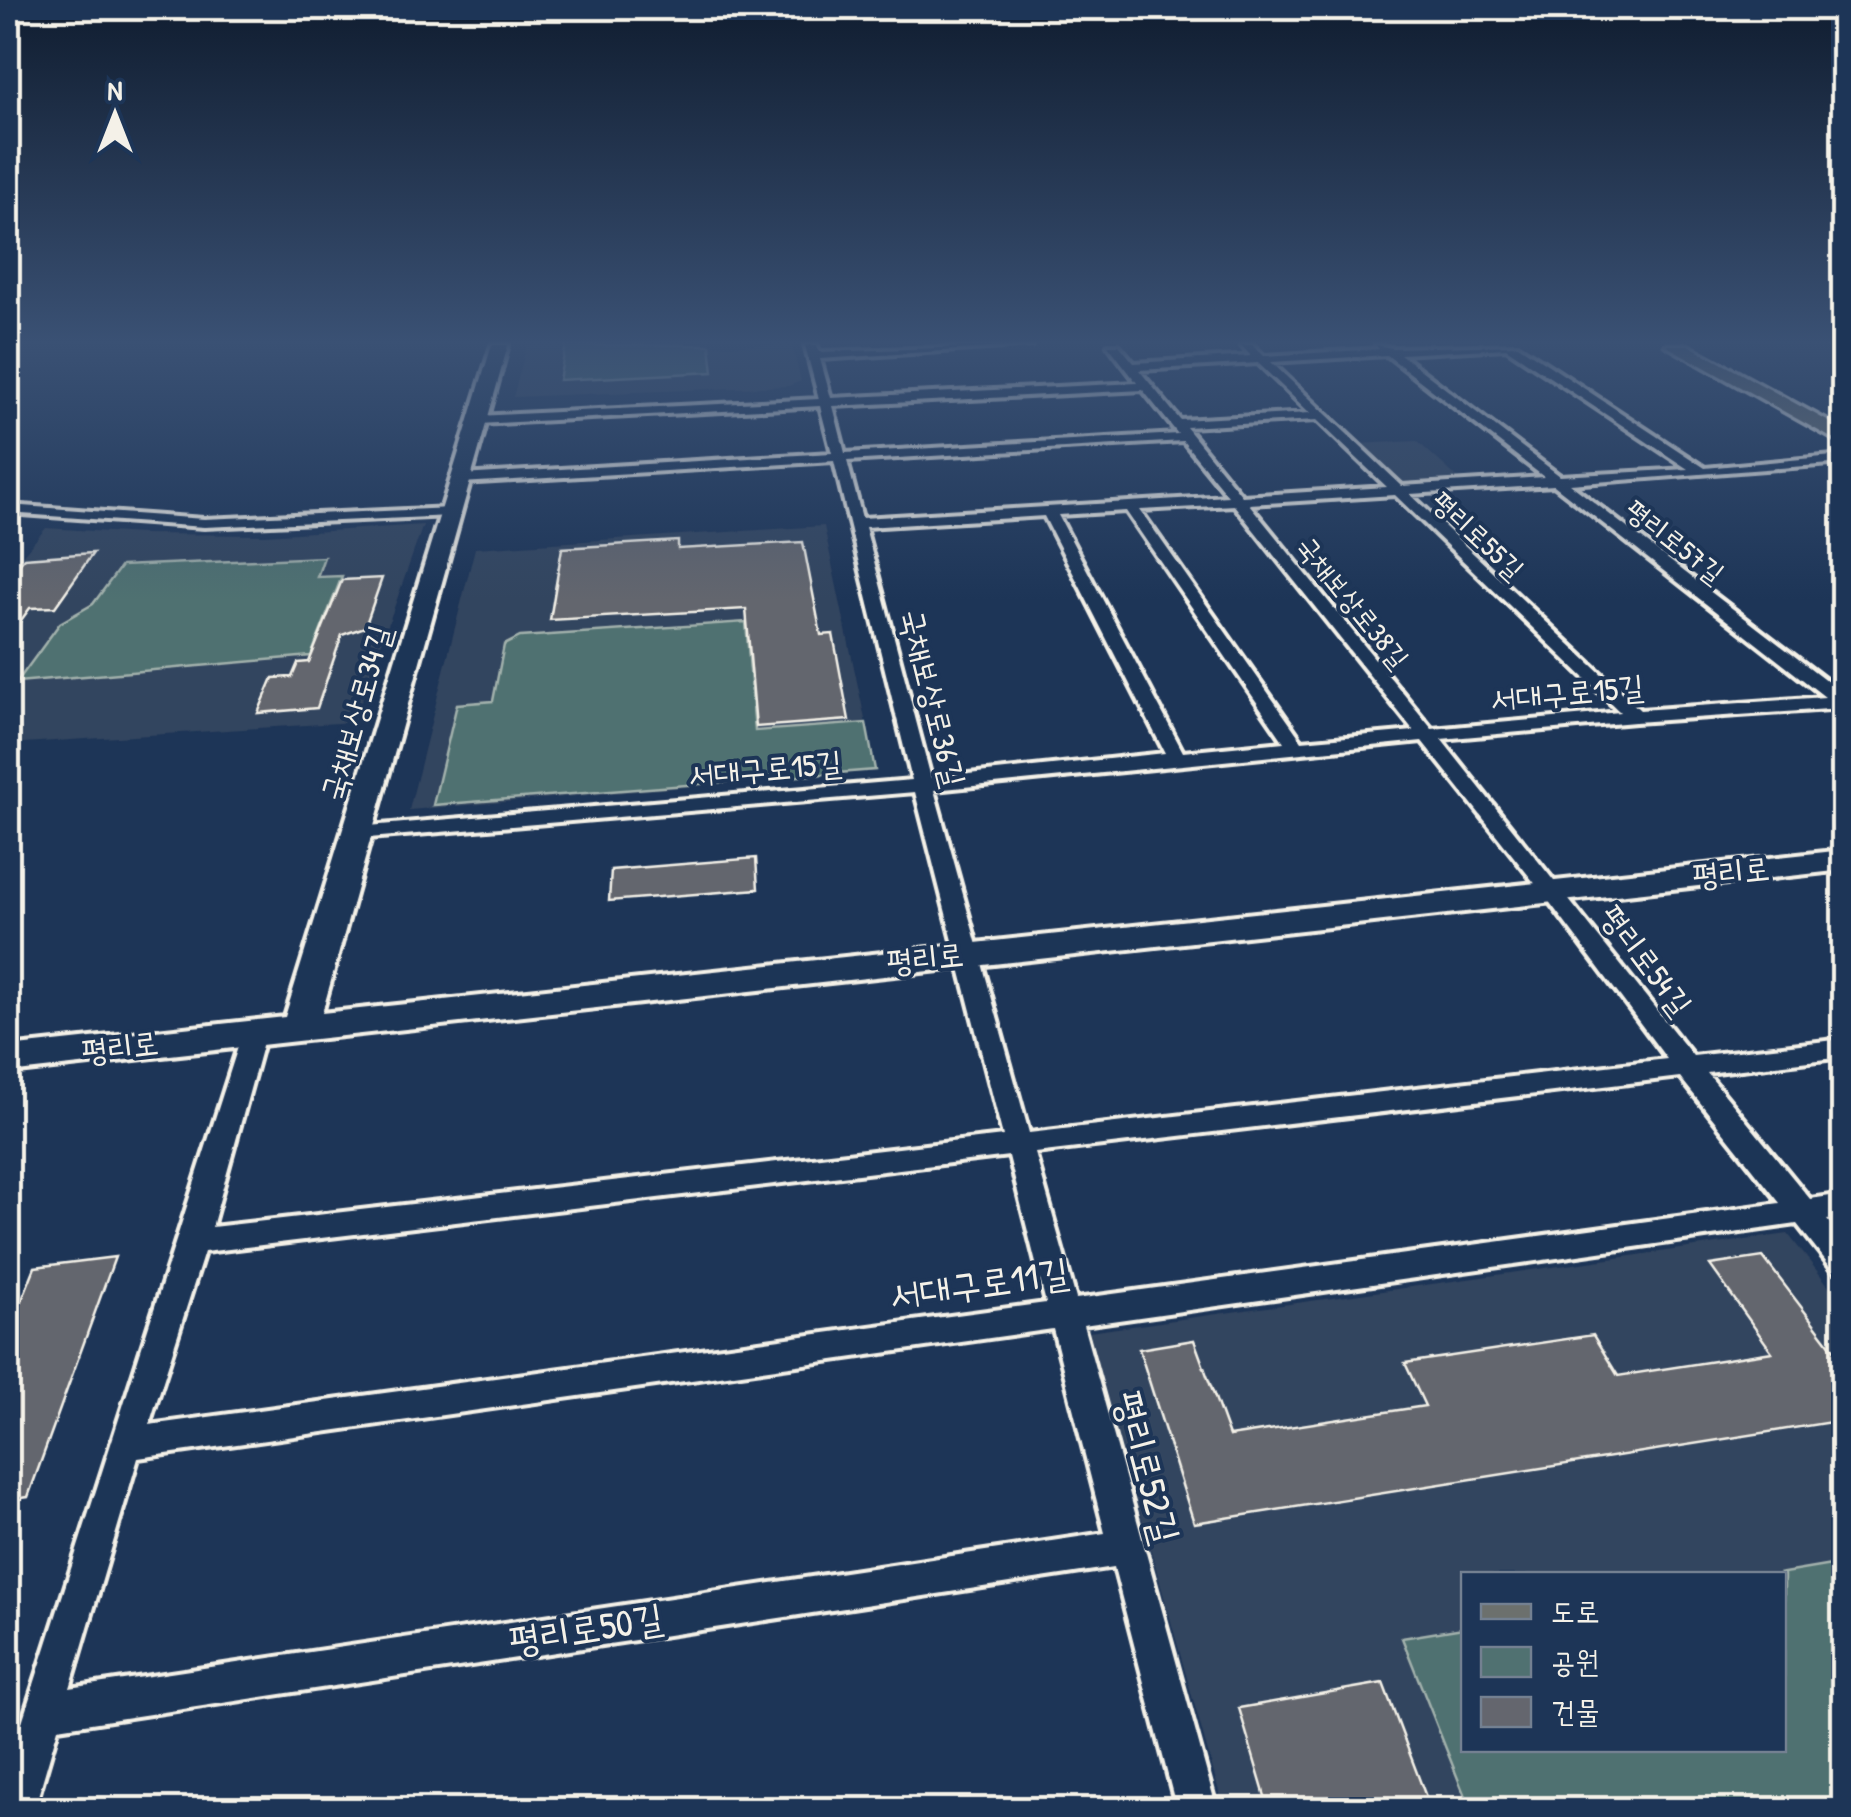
<svg xmlns="http://www.w3.org/2000/svg" width="1851" height="1817" font-family="'Patrick Hand','Poor Story',sans-serif">
  <rect width="100%" height="100%" fill="#1d3557"/>
  <filter id="ink" filterUnits="userSpaceOnUse"><feTurbulence type="fractalNoise" baseFrequency=".01" numOctaves="2"/><feDisplacementMap in="SourceGraphic" scale="20" xChannelSelector="R" yChannelSelector="G"/><feConvolveMatrix kernelMatrix="1 2 1 2 8 2 1 2 1" color-interpolation-filters="sRGB"/></filter>
  <g filter="url(#ink)">
    <path fill="#32445e" fill-rule="evenodd" d="M527,345H792L801,381L789,386L513,397Z
      M1417,441L1460,480L1400,485L1356,444Z
      M423,525L354,722L8,744V572L46,528L141,534L265,535Z
      M824,526L876,771L409,810L475,548Z
      M1788,1234L1843,1304V1809H1224L1089,1332ZM1464,1574H1784V1750H1464Z"/>
    <path fill="#507171" stroke="#a2b1ac" stroke-width="2.5" d="M566,345H710L713,372L559,380Z
      M324,557L317,577L342,576L311,656L17,682L60,623L93,604L121,566Z
      M746,622L755,731L866,723L875,770L433,805L457,704L493,701L504,645L520,637Z
      M1843,1563V1809H1470L1402,1638L1463,1628L1464,1750H1784V1574H1778Z"/>
    <path fill="#64666e" stroke="#f4f1e8" stroke-width="2.5" d="M678,541V549L803,542L821,635L833,634L849,720L756,727L746,609L550,620L562,548Z
      M93,553L55,607L30,608L8,638V577L24,558Z
      M382,578L365,627L342,635L317,708L258,713L273,678L292,677L298,663L309,662L342,580Z
      M756,858L758,889L609,901L611,870Z
      M115,1257L28,1497L8,1500V1335L35,1267Z
      M1763,1257L1844,1363V1420L1194,1523L1139,1349L1194,1340L1229,1436L1425,1406L1405,1363L1593,1335L1618,1376L1772,1352L1710,1265Z
      M1383,1683L1431,1810H1269L1239,1708Z"/>
    <g fill="none" stroke-linecap="round" stroke-linejoin="round">
      <defs>
        <path id="street" d="M805,345H817L819,352L1032,345L820,359L831,398L1137,383L1108,345H1119L1134,363L1251,356L1241,345H1253L1264,356L1379,349L1376,345L1392,348L1518,345L1705,468L1844,455V463L1570,484L1844,694V708L1635,722L1441,739L1693,1056L1844,1039V1057L1707,1073L1810,1199L1844,1194V1218L1827,1220L1844,1240V1274L1834,1271L1797,1224L1083,1325L1217,1810H1177L1114,1567L58,1728L34,1810H8V1766L245,1025H263L266,1031L212,1227L1003,1136L915,792L357,839L347,833L357,827L912,780L834,461L461,483L454,479L461,475L832,453L820,406L478,424L472,420L478,416L819,399ZM1506,348L1688,469L1560,476L1400,354ZM1387,355L1544,477L1402,486L1271,362ZM1258,363L1310,413L1180,420L1139,370ZM1143,390L1178,434L845,453L833,406ZM1317,420L1387,487L1242,496L1186,427ZM1183,441L1228,496L862,518L847,461ZM1554,485L1825,697L1640,710L1410,494ZM1395,495L1620,712L1432,729L1249,504ZM1234,505L1414,731L1302,741L1140,510ZM1126,511L1284,742L1183,752L1058,515ZM1044,516L1165,753L931,778L865,527ZM1422,741L1545,896L1667,1059L1029,1133L934,790ZM1680,1077L1780,1203L1076,1299L1035,1153ZM1009,1156L1046,1303L149,1425L204,1252ZM1053,1329L1105,1533L70,1688L138,1458Z
          M1830,345H1844V352Z
          M8,505L204,519L451,508L458,512L451,516L204,527L8,513Z"/>
        <path id="secondary" d="M492,345H508L322,1013L1844,850V870L8,1073V1047L285,1017Z"/>
        <path id="primary" d="M1665,345H1688L1844,430V445Z"/>
      </defs>
      <use href="#street" stroke="#f4f1e8" stroke-width="8"/>
      <use href="#secondary" stroke="#f4f1e8" stroke-width="8"/>
      <use href="#primary" stroke="#f4f1e8" stroke-width="7"/>
      <use href="#street" fill="#1d3557" fill-rule="evenodd"/>
      <use href="#secondary" fill="#1d3557" fill-rule="evenodd"/>
      <use href="#primary" fill="#6c706d" fill-rule="evenodd"/>
    </g>
  </g>
  <linearGradient id="sky" x2="0" y2="1"><stop stop-color="#101d30"/><stop offset="0.57" stop-color="#3a5174"/><stop offset="1" stop-color="#3a5174" stop-opacity="0"/></linearGradient>
  <rect width="1851" height="600" fill="url(#sky)"/>
  <g text-anchor="middle" stroke-width="8" stroke-linejoin="round" paint-order="stroke">
    <g font-size="28" fill="#f4f1e8" stroke="#1d3557">
      <text transform="translate(1478 535) rotate(43)" y="10">평리로55길</text>
      <text transform="translate(1675 541) rotate(38)" y="10">평리로57길</text>
      <text transform="translate(1353 602) rotate(51)" y="10">국채보상로38길</text>
    </g>
    <g font-size="32" fill="#f4f1e8" stroke="#1d3557">
      <text transform="translate(1567 693) rotate(-5)" y="11">서대구로15길</text>
      <text transform="translate(933 698) rotate(76)" y="11">국채보상로36길</text>
      <text transform="translate(356 713) rotate(-74)" y="11">국채보상로34길</text>
      <text transform="translate(765 769) rotate(-5)" y="11">서대구로15길</text>
      <text transform="translate(1731 872) rotate(-6)" y="11">평리로</text>
      <text transform="translate(925 958) rotate(-6)" y="11">평리로</text>
      <text transform="translate(1646 960) rotate(53)" y="11">평리로54길</text>
      <text transform="translate(120 1047) rotate(-7)" y="11">평리로</text>
    </g>
    <g font-size="38" fill="#f4f1e8" stroke="#1d3557">
      <text transform="translate(979 1284) rotate(-8)" y="13">서대구로11길</text>
      <text transform="translate(1147 1467) rotate(75)" y="13">평리로52길</text>
      <text transform="translate(586 1629) rotate(-9)" y="13">평리로50길</text>
    </g>
  </g>
  <rect width="1851" height="1817" fill="none" stroke="#1d3557" stroke-width="40"/>
  <rect x="20" y="20" width="1811" height="1777" fill="none" stroke="#f4f1e8" stroke-width="4" filter="url(#ink)"/>
  <rect x="1461" y="1572" width="325" height="180" fill="#1d3557" stroke="#738091" stroke-width="2.5"/>
  <rect x="1481" y="1604" width="50" height="15" fill="#6c706d" stroke="#738091" stroke-width="2.5"/>
  <text x="1551" y="1622" font-size="30" fill="#f4f1e8">도로</text>
  <rect x="1481" y="1647" width="50" height="30" fill="#507171" stroke="#738091" stroke-width="2.5"/>
  <text x="1551" y="1672" font-size="30" fill="#f4f1e8">공원</text>
  <rect x="1481" y="1697" width="50" height="30" fill="#64666e" stroke="#738091" stroke-width="2.5"/>
  <text x="1551" y="1722" font-size="30" fill="#f4f1e8">건물</text>
  <g transform="translate(115 115)" stroke="#1d3557" stroke-width="8" paint-order="stroke">
  <path d="M0-8L18 38L0 25L-18 38Z" fill="#f4f1e8"/>
  <text y="-15" font-size="28" font-weight="bold" text-anchor="middle" fill="#f4f1e8">N</text>
  </g>
</svg>
